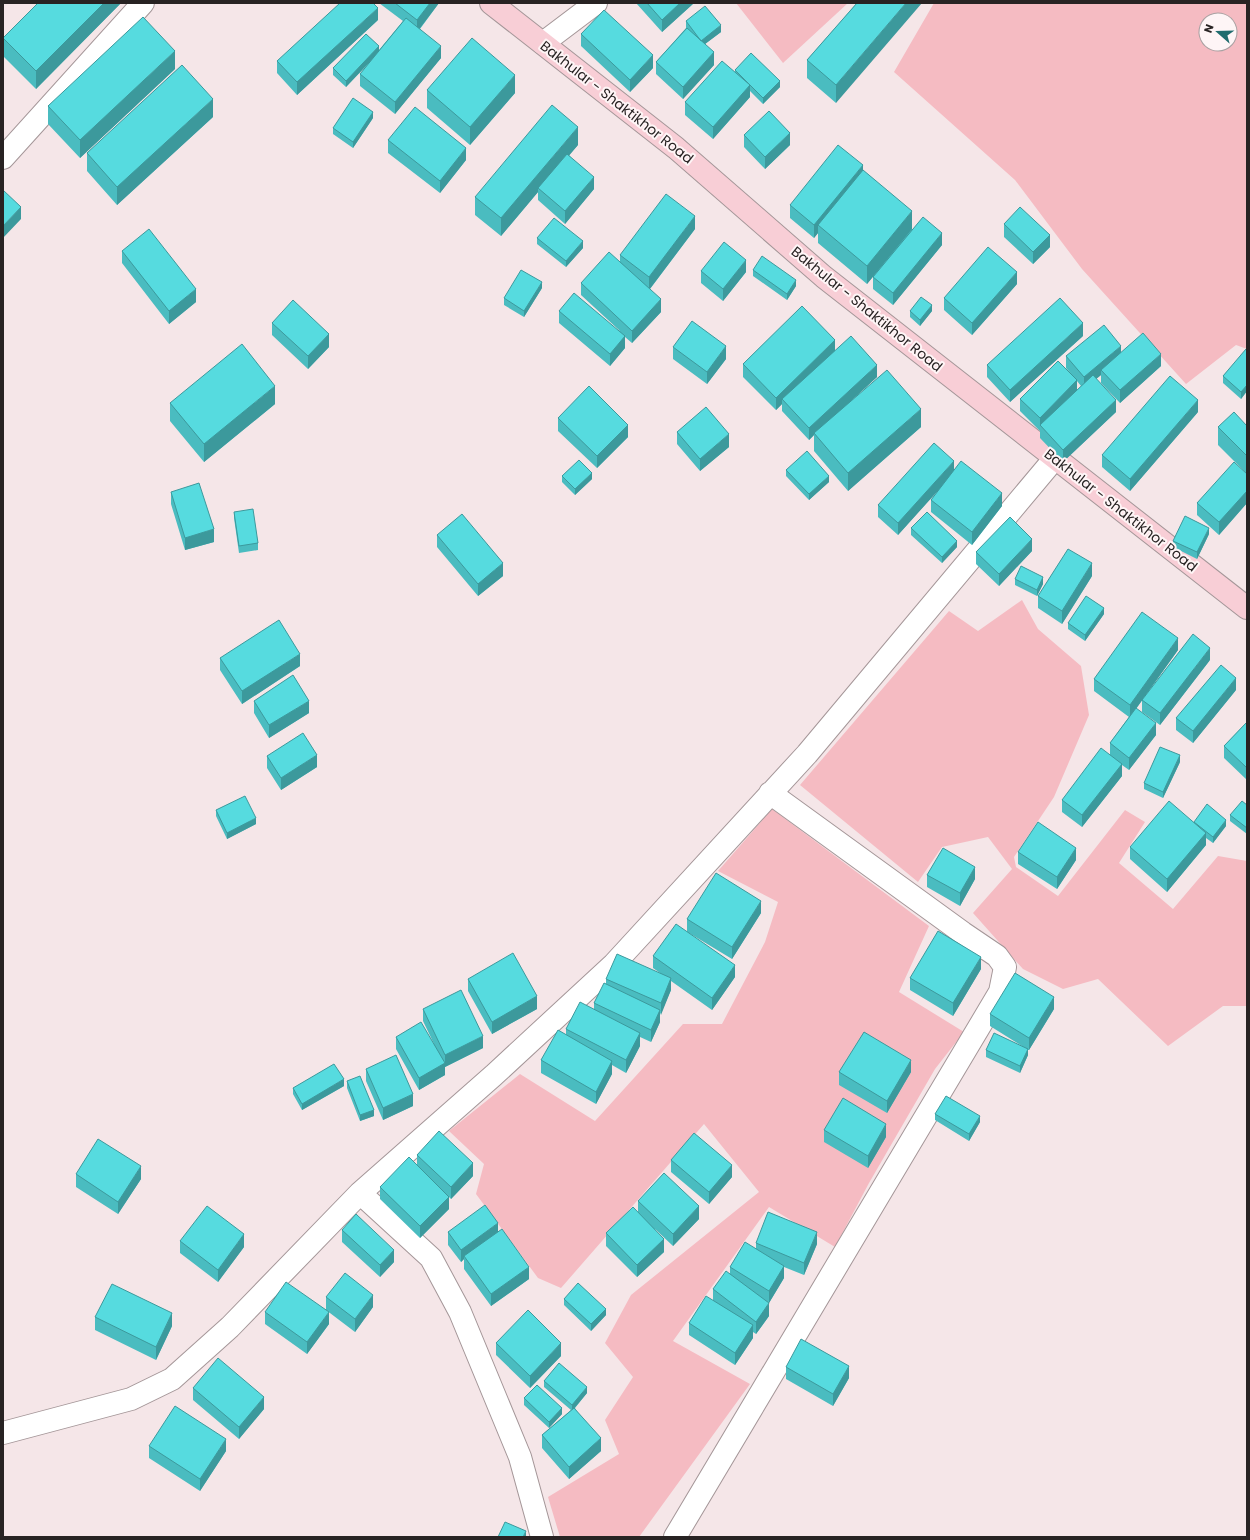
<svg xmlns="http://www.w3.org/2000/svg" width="1250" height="1540" font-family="Poppins,sans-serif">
  <rect width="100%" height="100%" fill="#f5e6e8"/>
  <path fill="#f5bbc2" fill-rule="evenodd" d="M736,3H848L783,63Z
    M934,3H1247V349L1236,345L1186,384L1082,269L1015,180L894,72ZM1206,20H1230V44H1206Z
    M1022,600L1038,629L1081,666L1089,715L1054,797L1014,857L1016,867L1058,896L1125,810L1145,822L1119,863L1173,909L1218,856L1247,861V1006H1223L1168,1046L1098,979L1063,989L1023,969L973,913L1012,869L988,837L942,847L918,882L800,785L949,611L978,631Z
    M772,809L929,926L899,992L964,1032L935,1069L869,1183L835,1247L769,1207L673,1341L750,1384L639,1537H560L548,1497L619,1454L605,1420L633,1377L605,1343L631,1295L759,1192L704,1124L561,1288L538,1278L476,1194L484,1164L449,1131L520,1074L595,1121L683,1024H722L765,942L778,902L718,871Z"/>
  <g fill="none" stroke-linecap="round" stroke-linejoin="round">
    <defs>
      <path id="street" d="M543,43L596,3
        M3,158L143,3
        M360,1193L431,1258L460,1312L520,1457L542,1537
        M3,1433L131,1399L172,1379L230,1327L360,1193L494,1075L614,964L807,754L1055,458
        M675,1537L1000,992L1005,967L997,956L963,933L770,793"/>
      <path id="secondary" d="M491,3L676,148L824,277L1247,608"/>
    </defs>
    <use href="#street" stroke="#a49698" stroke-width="24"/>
    <use href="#secondary" stroke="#a49698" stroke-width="24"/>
    <use href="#street" stroke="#fff" stroke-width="22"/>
    <use href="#secondary" stroke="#f8ced6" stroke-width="22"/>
  </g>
  <path fill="#4abcc0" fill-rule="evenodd" d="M38,3H121L36,89L3,56V38Z
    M379,3H439L420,29L441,58L395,114L360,86V74L369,63L346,87L333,75V68L379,50L403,21Z
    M636,3H694L662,32Z
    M857,3L836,103L807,78V60Z
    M378,20L297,95L277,73V61Z
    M686,21L721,32L705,44L714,65L683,99L656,74V62L686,28Z
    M581,34L653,68L630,92L581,46Z
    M175,69L80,158L48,124V106Z
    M735,70L780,87L763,104L750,91V97L713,139L685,115V102L735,72Z
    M427,90L515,93L470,145L427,108Z
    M213,117L117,205L87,171V153Z
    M373,118L353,148L333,134V128Z
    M744,135L790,145L765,169L744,147Z
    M388,140L466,160L440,193L388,153Z
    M578,145L569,155L594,189L565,224L538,200V192L501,236L475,215V197Z
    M863,171L912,229L942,245L893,305L873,289V277L894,251L867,284L818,243V233L814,238L790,218V205Z
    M1004,224L1050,247L1033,264L1004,237Z
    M695,229L650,289L661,312L632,343L625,337V348L610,366L559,323V311L620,331L581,295V283L620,261V255Z
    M537,238L583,248L566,267L537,244Z
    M122,251L196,302L169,324L122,263Z
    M753,270L796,286L787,300L753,276Z
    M701,271L746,272L723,301L701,283Z
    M1017,284L972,335L944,310V298Z
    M542,288L524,317L504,305V298Z
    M910,311H932L920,326L910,317Z
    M272,323L329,347L308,369L272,335Z
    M1083,336L1010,402L987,377V365Z
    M673,347L726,359L707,384L673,359Z
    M1247,350V391L1241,399L1223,383V376Z
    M835,351L877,377L853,399L921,427L848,491L814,451V435L809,440L782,411V404L776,410L743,377V364Z
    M1121,353L1161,366L1120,403L1101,383V375L1096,379L1116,412L1063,462L1040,438V430V431L1020,411V399L1072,375L1066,368V356ZM1077,381L1081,386L1077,390Z
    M170,403L275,404L204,462L170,421Z
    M1198,412L1130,491L1102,467V455Z
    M558,418L628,437L597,468L558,431Z
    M1247,426V474L1218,445V427Z
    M677,432L729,447L700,471L677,444Z
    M786,470L829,482L809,500L786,476Z
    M954,470L1002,506L972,545L931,512V500L939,489L898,535L878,517V505Z
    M1247,474V503L1219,535L1197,515V503Z
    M562,476L592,479L575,495L562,482Z
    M171,492L214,542L185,550L171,504Z
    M234,512L258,543V550L239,553L234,518Z
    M911,528L957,547L942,563L911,535Z
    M1209,534L1197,559L1173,547V541Z
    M437,535L503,576L478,596L437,547Z
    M1032,551L999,586L976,564V552Z
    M1092,576L1062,624L1038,608V596Z
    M1015,579L1043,584L1037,596L1015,585Z
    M1104,614L1085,641L1068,629V623Z
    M1178,650L1136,709L1156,735L1129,770L1122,765V776L1082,827L1062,812V800L1110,755V743L1129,717L1094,691V679Z
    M220,658L300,666L242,704L220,670Z
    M1210,660L1160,725L1142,712V700Z
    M1236,690L1193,743L1176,730V718Z
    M254,701L309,713L269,738L254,713Z
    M1247,722V780L1224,758V746Z
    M267,756L317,767L281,790L267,768Z
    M1180,762L1163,798L1144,789V783Z
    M1247,805V834L1230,821V815Z
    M216,810L256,824L227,839L216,816Z
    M1194,822L1226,826L1213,843L1206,838V845L1167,892L1130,859V847Z
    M1018,852L1076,860L1057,889L1018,864Z
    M927,875L975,879L960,906L927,887Z
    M761,913L732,959L689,933L735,977L712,1010L671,981V990L660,1015V1022L651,1042L640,1037V1046L626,1073L612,1065V1074L596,1104L541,1073V1060L566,1035V1029L594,1009V1003L606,984V979L660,973L653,968V956L687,931V919Z
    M981,969L953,1016L910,990V978Z
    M468,979L537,1009L492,1034L468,991Z
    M423,1009L483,1048L445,1067V1075L419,1090L396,1049V1037L434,1044L423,1021Z
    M1054,1009L1029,1050H1028V1055L1020,1073L986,1057V1050L1022,1046L990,1026V1014Z
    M366,1069L413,1106L383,1120L366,1081Z
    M839,1072H911L887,1113L839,1085Z
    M347,1081L374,1116L360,1121L347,1088Z
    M344,1086L302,1110L293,1094V1088Z
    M935,1114L980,1122L969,1141L935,1120Z
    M824,1130L886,1137L868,1168L824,1142Z
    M417,1155L473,1176L451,1199L449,1197V1209L420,1238L380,1199V1187L417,1165Z
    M671,1160L732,1177L709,1204L671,1172Z
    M76,1174L141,1179L118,1214L76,1187Z
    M638,1201L699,1219L673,1246L655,1229L664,1252L637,1277L606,1246V1233L638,1212Z
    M342,1230L394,1262L380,1277L342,1242Z
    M448,1232H498L529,1279L491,1306L464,1269V1259L461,1262L448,1245Z
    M180,1241L244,1247L218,1282L180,1253Z
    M756,1243L817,1244L804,1275L784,1267V1278L769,1303L767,1302L769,1316L756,1334L753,1332V1338L735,1365L689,1335V1323L713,1300V1289L730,1274V1267L756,1249Z
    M326,1297L373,1307L355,1332L326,1310Z
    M564,1299L606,1315L591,1331L564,1305Z
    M265,1312L329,1324L307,1354L265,1324Z
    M95,1317L172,1326L156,1360L95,1330Z
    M496,1343L561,1356L530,1388L496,1355Z
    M786,1367L849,1378L833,1406L786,1379Z
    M544,1381L587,1393L575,1408L601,1451L569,1479L542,1448V1435L571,1410L544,1387Z
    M193,1388L264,1409L239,1439L193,1400Z
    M524,1398L562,1414L549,1428L524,1405Z
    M149,1446L226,1451L200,1491L149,1458Z"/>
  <path fill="#3c999c" d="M104,3H121L36,89V71Z
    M430,3H439L417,32V20Z
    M680,3H694L662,32V20Z
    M906,3H922L836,103V85Z
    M378,8V20L297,95V82Z
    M721,25V32L701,47V41Z
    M379,46V52L346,87V81Z
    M441,46V58L395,114V102Z
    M175,51V69L80,158V140Z
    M714,52V65L683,99V87Z
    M653,55V68L630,92V80Z
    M515,75V93L470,145V127Z
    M780,81V87L763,104V98Z
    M750,85V97L713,139V127Z
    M213,99V117L117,205V187Z
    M373,112V118L353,148V142Z
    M578,127V145L540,190L538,188V192L501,236V218Z
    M790,133V145L765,169V157Z
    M466,148V160L440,193V181Z
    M863,165V177L818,225V233L814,238V225Z
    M594,177V189L565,224V211Z
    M21,207V219L3,238V226Z
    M912,211V229L867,284V266Z
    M695,216V229L649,290V277Z
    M942,233V245L893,305V293Z
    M1050,235V247L1033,264V252Z
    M583,241V248L566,267V261Z
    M746,260V272L723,301V289Z
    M1017,272V284L972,335V323Z
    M796,280V286L787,300V294Z
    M542,282V288L524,317V311Z
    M196,289V302L169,324V311Z
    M661,299V312L632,343V331Z
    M932,305V311L920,326V320Z
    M1083,323V336L1010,402V390Z
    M329,334V347L308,369V356Z
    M625,336V348L610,366V354Z
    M835,340V352L782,399V404L776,410V398Z
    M726,346V359L707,384V372Z
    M1121,346V358L1101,370V375L1084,389V377Z
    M1161,354V366L1120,403V390Z
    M877,365V377L815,434L814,433V435L809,440V428Z
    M1077,380V392L1040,425V431V418Z
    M1247,385V391L1241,399V392Z
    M275,386V404L204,462V444Z
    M1116,400V412L1063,462V450Z
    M1198,400V412L1130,491V479Z
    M921,409V427L848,491V473Z
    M628,425V437L597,468V456Z
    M729,434V447L700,471V459Z
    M954,461V473L898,535V523Z
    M592,473V479L575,495V489Z
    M829,476V482L809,500V494Z
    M1247,491V503L1219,535V522Z
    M1002,493V506L972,545V532Z
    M1209,528V534L1197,559V552Z
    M214,529V542L185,550V538Z
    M1032,539V551L999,586V574Z
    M957,541V547L942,563V557Z
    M503,563V576L478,596V584Z
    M1092,563V576L1062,624V611Z
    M1043,577V584L1037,596V590Z
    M1104,608V614L1085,641V635Z
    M1178,638V650L1130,717V705Z
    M1210,648V660L1160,725V713Z
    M300,654V666L242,704V691Z
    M1236,678V690L1193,743V731Z
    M309,701V713L269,738V725Z
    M1156,723V735L1129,770V758Z
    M317,755V767L281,790V778Z
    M1180,755V762L1163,798V792Z
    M1122,764V776L1082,827V815Z
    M256,818V824L227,839V833Z
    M1226,820V826L1213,843V837Z
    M1206,833V845L1167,892V879Z
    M1076,848V860L1057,889V877Z
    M975,867V879L960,906V893Z
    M761,901V913L732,959V947Z
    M981,957V969L953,1016V1003Z
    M735,965V977L712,1010V998Z
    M671,978V990L661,1015V1003Z
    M537,996V1009L492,1034V1022Z
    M1054,997V1009L1029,1050V1038Z
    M660,1010V1022L651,1042V1030Z
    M640,1033V1046L626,1073V1060Z
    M483,1036V1048L445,1067V1075L419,1090V1078L445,1063V1055Z
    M1028,1049V1055L1020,1073V1066Z
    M911,1060V1072L887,1113V1101Z
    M612,1061V1074L596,1104V1092Z
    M344,1079V1086L302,1110V1104Z
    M413,1094V1106L383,1120V1108Z
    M374,1110V1116L360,1121V1115Z
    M980,1116V1122L969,1141V1134Z
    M886,1124V1137L868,1168V1156Z
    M473,1163V1176L451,1199V1187Z
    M732,1165V1177L709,1204V1192Z
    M141,1166V1179L118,1214V1202Z
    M449,1197V1209L420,1238V1226Z
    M699,1206V1219L673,1246V1234Z
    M498,1223V1235L464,1256V1259L461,1262V1250Z
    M817,1232V1244L804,1275V1263Z
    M244,1234V1247L218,1282V1270Z
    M664,1239V1252L637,1277V1265Z
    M394,1250V1262L380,1277V1265Z
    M784,1266V1278L769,1303V1291Z
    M529,1267V1279L491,1306V1294Z
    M373,1295V1307L355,1332V1319Z
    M769,1303V1316L756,1334V1322Z
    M606,1309V1315L591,1331V1324Z
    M329,1312V1324L307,1354V1342Z
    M172,1313V1326L156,1360V1347Z
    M753,1325V1338L735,1365V1353Z
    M561,1343V1356L530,1388V1376Z
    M849,1366V1378L833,1406V1394Z
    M587,1387V1393L572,1411V1405Z
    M264,1397V1409L239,1439V1427Z
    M562,1408V1414L549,1428V1422Z
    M601,1438V1451L569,1479V1467Z
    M226,1439V1451L200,1491V1479Z
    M526,1531V1537H523Z"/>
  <path fill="#56dbdf" stroke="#3c999c" d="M38,3H104L36,71L3,38Z
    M340,3H373L378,8L297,82L277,61Z
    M395,3H430L417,20Z
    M647,3H680L662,20Z
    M857,3H906L836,85L807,60Z
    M705,6L721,25L701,41L686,21Z
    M604,10L653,55L630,80L581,34Z
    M143,17L175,51L80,140L48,106Z
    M406,18L441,46L395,102L360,74Z
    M687,28L714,52L683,87L656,62Z
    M366,34L379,46L346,81L333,68Z
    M472,38L515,75L470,127L427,90Z
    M751,53L780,81L763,98L735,70Z
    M722,61L750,85L713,127L685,102Z
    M182,65L213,99L117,187L87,153Z
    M353,98L373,112L353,142L333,128Z
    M552,105L578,127L501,218L475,197Z
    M415,107L466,148L440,181L388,140Z
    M769,111L790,133L765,157L744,135Z
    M838,145L863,165L814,225L790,205Z
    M567,154L594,177L565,211L538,188Z
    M863,170L912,211L867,266L818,225Z
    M3,190L21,207L3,226Z
    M666,194L695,216L649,277L620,255Z
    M1020,207L1050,235L1033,252L1004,224Z
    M923,217L942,233L893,293L873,277Z
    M554,218L583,241L566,261L537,238Z
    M149,229L196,289L169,311L122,251Z
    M724,242L746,260L723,289L701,271Z
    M988,247L1017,272L972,323L944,298Z
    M609,252L661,299L632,331L581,283Z
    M762,256L796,280L787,294L753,270Z
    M521,270L542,282L524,311L504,298Z
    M574,293L625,336L610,354L559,311Z
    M921,297L932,305L920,320L910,311Z
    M1060,298L1083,323L1010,390L987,365Z
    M293,300L329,334L308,356L272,323Z
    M802,306L835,340L776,398L743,364Z
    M692,321L726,346L707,372L673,347Z
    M1104,325L1121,346L1084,377L1066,356Z
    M1143,333L1161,354L1120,390L1101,370Z
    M851,336L877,365L809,428L782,399Z
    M242,344L275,386L204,444L170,403Z
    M1246,349L1247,350V385L1241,392L1223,376Z
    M1058,361L1077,380L1040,418L1020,399Z
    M887,370L921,409L848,473L814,433Z
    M1093,375L1116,400L1063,450L1040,425Z
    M1170,376L1198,400L1130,479L1102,455Z
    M589,386L628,425L597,456L558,418Z
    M706,407L729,434L700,459L677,432Z
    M1234,412L1247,426V456L1218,427Z
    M934,443L954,461L898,523L878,505Z
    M807,451L829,476L809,494L786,470Z
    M579,460L592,473L575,489L562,476Z
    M961,461L1002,493L972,532L931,500Z
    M1234,462L1247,474V491L1219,522L1197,503Z
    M199,483L214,529L185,538L171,492Z
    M253,509L258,543L239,546L234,512Z
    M927,512L957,541L942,557L911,528Z
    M462,514L503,563L478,584L437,535Z
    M1185,516L1209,528L1197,552L1173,541Z
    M1010,517L1032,539L999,574L976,552Z
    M1068,549L1092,563L1062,611L1038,596Z
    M1021,566L1043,577L1037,590L1015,579Z
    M1086,596L1104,608L1085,635L1068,623Z
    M1142,612L1178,638L1130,705L1094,679Z
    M279,620L300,654L242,691L220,658Z
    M1193,634L1210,648L1160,713L1142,700Z
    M1221,665L1236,678L1193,731L1176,718Z
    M293,675L309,701L269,725L254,701Z
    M1136,708L1156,723L1129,758L1110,743Z
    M1247,722V768L1224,746Z
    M303,733L317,755L281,778L267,756Z
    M1160,747L1180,755L1163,792L1144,783Z
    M1101,748L1122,764L1082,815L1062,800Z
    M245,796L256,818L227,833L216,810Z
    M1169,801L1206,833L1167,879L1130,847Z
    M1242,801L1247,805V828L1230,815Z
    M1207,804L1226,820L1213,837L1194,822Z
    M1038,822L1076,848L1057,877L1018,852Z
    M943,848L975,867L960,893L927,875Z
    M716,873L761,901L732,947L687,919Z
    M676,924L735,965L712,998L653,956Z
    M938,931L981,957L953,1003L910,978Z
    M513,953L537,996L492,1022L468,979Z
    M617,954L671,978L661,1003L606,979Z
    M1015,973L1054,997L1029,1038L990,1014Z
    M604,983L660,1010L651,1030L594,1003Z
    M461,990L483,1036L445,1055L423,1009Z
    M580,1002L640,1033L626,1060L566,1029Z
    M421,1022L445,1063L419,1078L396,1037Z
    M558,1030L612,1061L596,1092L541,1060Z
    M864,1032L911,1060L887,1101L839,1072Z
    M994,1033L1028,1049L1020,1066L986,1050Z
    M396,1055L413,1094L383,1108L366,1069Z
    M334,1064L344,1079L302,1104L293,1088Z
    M360,1076L374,1110L360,1115L347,1081Z
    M946,1096L980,1116L969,1134L935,1114Z
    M843,1098L886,1124L868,1156L824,1130Z
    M439,1131L473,1163L451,1187L417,1155Z
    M694,1133L732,1165L709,1192L671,1160Z
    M98,1139L141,1166L118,1202L76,1174Z
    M409,1157L449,1197L420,1226L380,1187Z
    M664,1173L699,1206L673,1234L638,1201Z
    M485,1205L498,1223L461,1250L448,1232Z
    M207,1206L244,1234L218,1270L180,1241Z
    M633,1207L664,1239L637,1265L606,1233Z
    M768,1212L817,1232L804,1263L756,1243Z
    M356,1214L394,1250L380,1265L342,1230Z
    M502,1229L529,1267L491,1294L464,1256Z
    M745,1242L784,1266L769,1291L730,1267Z
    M726,1271L769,1303L756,1322L713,1289Z
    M345,1273L373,1295L355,1319L326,1297Z
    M286,1282L329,1312L307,1342L265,1312Z
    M578,1283L606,1309L591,1324L564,1299Z
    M112,1284L172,1313L156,1347L95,1317Z
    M706,1296L753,1325L735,1353L689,1323Z
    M528,1310L561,1343L530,1376L496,1343Z
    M801,1339L849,1366L833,1394L786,1367Z
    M218,1358L264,1397L239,1427L193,1388Z
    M559,1363L587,1387L572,1405L544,1381Z
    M537,1385L562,1408L549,1422L524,1398Z
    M175,1406L226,1439L200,1479L149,1446Z
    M574,1408L601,1438L569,1467L542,1435Z
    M505,1522L526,1531L523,1537H498Z"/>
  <g text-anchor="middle" stroke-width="4" stroke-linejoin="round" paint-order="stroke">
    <g font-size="14" fill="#282323" stroke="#fef5f6">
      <text transform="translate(617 102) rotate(38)" y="5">Bakhular - Shaktikhor Road</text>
      <text transform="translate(867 309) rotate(39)" y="5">Bakhular - Shaktikhor Road</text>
      <text transform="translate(1121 510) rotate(38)" y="5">Bakhular - Shaktikhor Road</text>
    </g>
  </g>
  <rect width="1250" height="1540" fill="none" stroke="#282323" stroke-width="8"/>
  <g transform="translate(1218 32) rotate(290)"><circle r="19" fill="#fef5f6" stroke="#a8a1a2"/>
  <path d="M0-3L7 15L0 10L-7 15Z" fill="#206c6e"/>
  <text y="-6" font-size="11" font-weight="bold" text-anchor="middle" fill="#282323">N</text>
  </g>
</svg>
